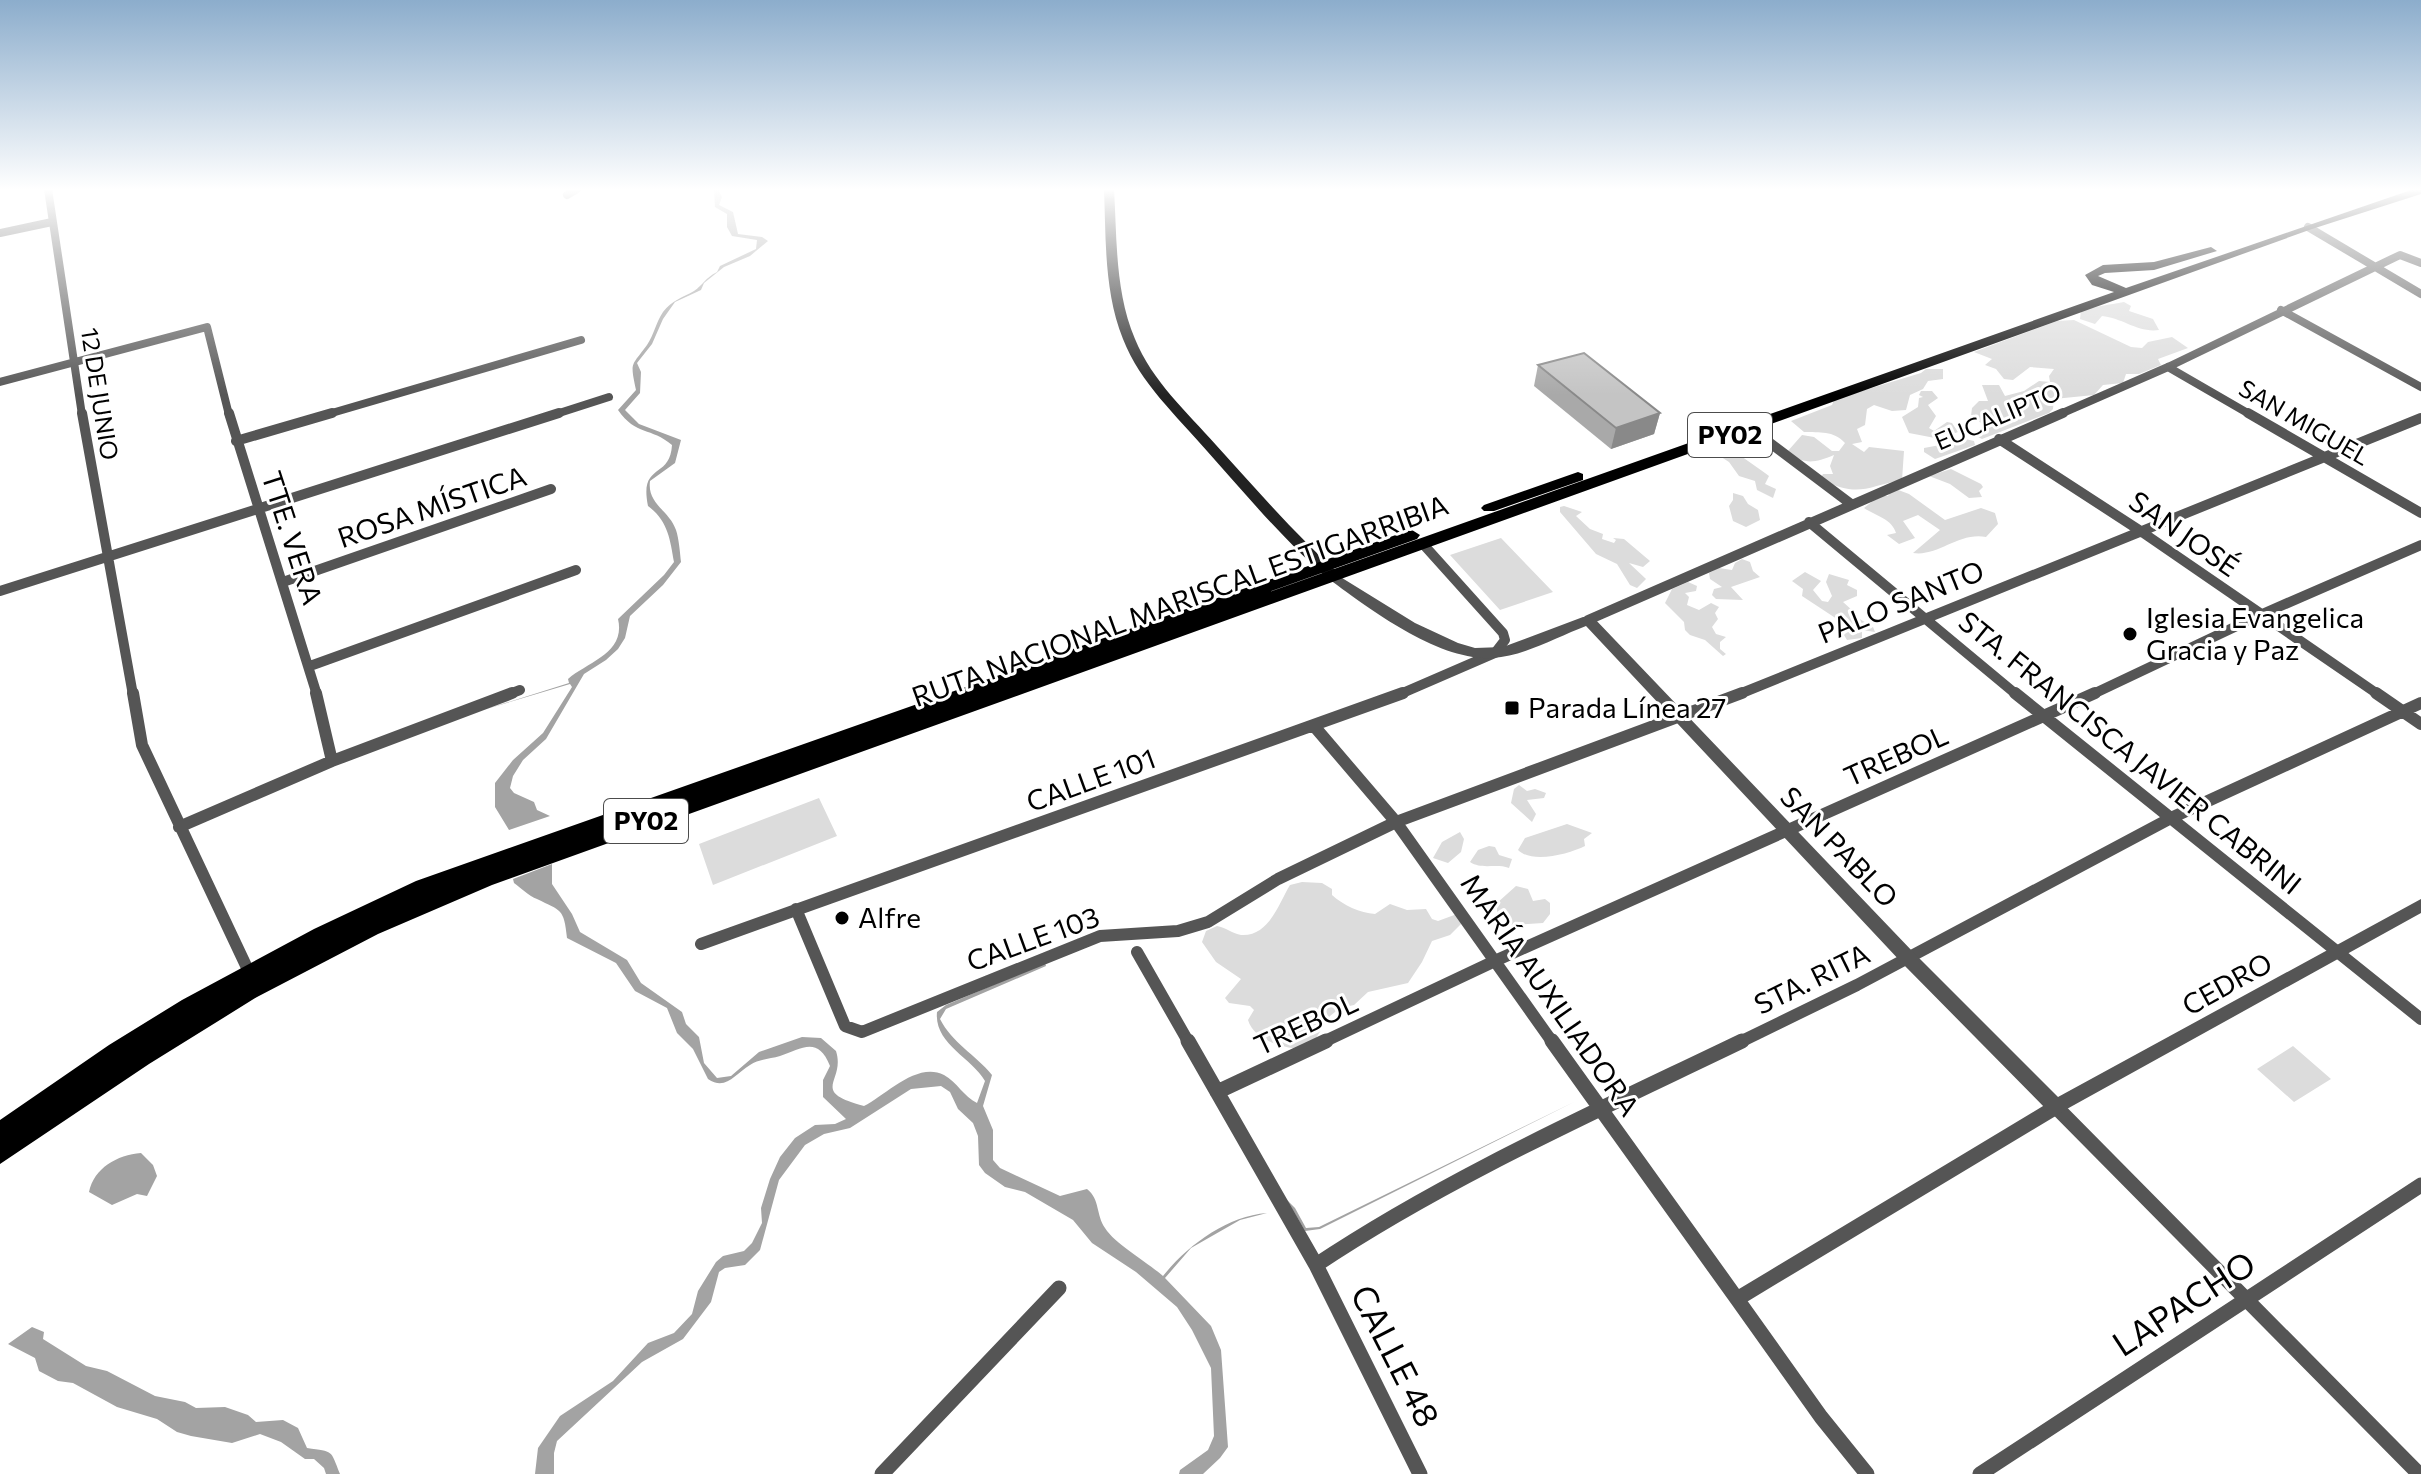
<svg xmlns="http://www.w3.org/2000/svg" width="2421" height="1474" font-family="Commissioner,sans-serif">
  <rect width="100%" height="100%" fill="#fff"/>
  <path fill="#dcdcdc" d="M2124,302L2131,306L2129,311L2153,319L2159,330C2138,333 2123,318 2102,316L2095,324L2080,319L2081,311C2096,306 2109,305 2124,302Z
    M2074,320L2131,347L2142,348L2148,342L2172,337L2188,348L2158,359L2161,365L2139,374H2126L2123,383L2103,385L2094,395L2054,399L2053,409L2049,413L1982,439L1976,436L1977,430L1984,425L1971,416L1972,408L1979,401H1988L1982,385H1999L2005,396L2024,391L2039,381L2050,382L2049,376L2054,369L2030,367L2013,380L2004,379L1996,369L1985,365L1992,359L1974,352L2057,321Z
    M1926,369H1943V379L1928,381L1923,389L1910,395L1906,410L1892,411L1874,405L1867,409L1865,425L1857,429L1862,442L1852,444L1864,452L1869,447L1904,451L1902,480C1865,487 1859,498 1820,479L1823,474H1833L1830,466L1834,455C1814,463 1805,465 1787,452L1802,435L1814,437L1832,451H1839L1845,443C1833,430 1820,433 1804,432L1791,421L1832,405L1834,400L1845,396L1921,373Z
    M1921,391H1932L1938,398L1928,405L1936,416L1929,428L1934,431L1947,422L1952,423L1958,432L1944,437L1956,443L1965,439L1974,441L1975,445L1935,459L1924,452V448L1940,445L1935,438L1909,433L1902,417L1918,407L1919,398L1923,397L1919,395Z
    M1719,447L1731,449L1765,473L1769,476L1765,484L1776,489L1773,498L1757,490L1755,481L1739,476L1729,462L1715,453Z
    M1951,469L1981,484L1983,487L1979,491L1982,497L1969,498L1950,484L1929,476Z
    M1893,488L1909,494L1945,520L1981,508L1995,513L1998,524L1986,537C1958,532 1938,557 1913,553L1940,530L1918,515L1903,521L1915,538L1899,544L1887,535L1896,533C1892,519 1876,516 1864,508L1879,496H1888Z
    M1733,493L1743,496L1748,504L1758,510L1760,520L1746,527L1733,521L1729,506L1733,500Z
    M1564,506L1582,512L1576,516L1590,529L1603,534L1602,539L1614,543L1616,540L1613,538L1624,539L1650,561L1643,567L1629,563L1646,579L1637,588L1630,585L1617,564L1596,554L1560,512V507Z
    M1501,538L1553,592L1500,610L1450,555Z
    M1742,559L1750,562L1753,571L1760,577L1731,587L1743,600L1716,599L1712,595L1714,589L1722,587L1710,579L1709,573L1719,568L1732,570L1735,563Z
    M1805,572L1821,581L1813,590L1822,601L1828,602L1832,596L1826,582L1829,574L1849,580L1847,585L1857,590V596L1843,602L1853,611V615L1873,627L1875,632L1862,630V638L1847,640L1844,635L1848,631L1840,621L1802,596L1803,589L1792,581Z
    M1688,582L1697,586L1696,591L1685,593L1689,597L1687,605L1699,610L1711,603L1719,607L1715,613L1718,619L1712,627L1716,634L1726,637L1720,642V649L1726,654L1723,656L1705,640L1690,635L1685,630L1684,622L1665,603L1672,589Z
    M1519,785L1527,791L1535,789L1546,793L1544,798L1527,800L1536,814L1532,822L1511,803L1514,789Z
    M819,798L837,836L713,885L699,844Z
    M1567,824L1592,833L1584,839L1585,846C1569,854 1532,864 1518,850L1525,838Z
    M1460,832L1464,839L1461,852L1448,863L1433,858L1442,842Z
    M1489,846L1495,847L1499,855L1512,859L1509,868C1496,863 1482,870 1470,862L1478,850Z
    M1302,882L1322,883L1332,889V895C1343,905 1360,913 1375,914L1390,904L1407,910L1426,909L1432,919L1438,921L1457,914L1462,923L1450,935L1432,941L1422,962L1408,983L1368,992L1354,1005L1340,1008L1330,1016L1316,1038L1299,1049C1281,1047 1254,1040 1248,1020L1254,1010L1250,1006L1229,1003L1225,998L1241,979L1216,962L1202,942L1206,931L1217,926C1225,927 1233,934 1241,935C1269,937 1279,903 1290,885Z
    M1516,886L1528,889L1533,901L1545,899L1550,903V914L1543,923L1511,925L1497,913V903Z
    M2293,1046L2331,1079L2294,1102L2257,1069Z"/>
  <path fill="#a3a3a3" d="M714,189H718L722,197L719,205L733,212L738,234L762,237L768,241L750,256L724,267L704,283L701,290L675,302L663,319L652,344L637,363L641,372L640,393L625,410L639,424L681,440L675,463L650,481C647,504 669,510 676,530C679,539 680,553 681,562L663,585L630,616L625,638L618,649L606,660L584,674L546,739L523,760L513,776L510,788L514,793L534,802L537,810L550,816L509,830L495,807V783L513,760L543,733L572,687L570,684L483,710L569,683L568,679C588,662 626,653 618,619L664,575L674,562C670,539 668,521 648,506C639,462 670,480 672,445C651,427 636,436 618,410L636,390C630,361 631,367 647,345C654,335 656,322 663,312C672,300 682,298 694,291C703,285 705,278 717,272L720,266L756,249L757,240L732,236L727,227V214L715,207Z
    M552,864V884L572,914L580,932L627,960L641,983L682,1012L686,1024L699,1037L704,1063L717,1078L731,1076L759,1052L802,1037L821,1038L836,1051C846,1082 808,1091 864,1106C886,1095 917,1061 944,1075C957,1082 964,1097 977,1103L985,1081C971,1057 934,1044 937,1012L946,1005L1045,963L1046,966L946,1009L940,1019C952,1043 976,1055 992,1075L983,1106L993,1130V1160L1000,1168L1060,1196L1087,1189C1100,1199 1096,1215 1105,1228C1116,1245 1146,1261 1163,1276C1188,1245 1227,1216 1267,1213L1240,1220L1191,1248L1165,1278L1211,1326L1221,1350L1228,1447L1220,1458L1203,1474H1179L1180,1470L1208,1450L1214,1436L1211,1368L1192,1330L1177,1307L1136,1272L1092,1243L1073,1220L1025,1192L1005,1187L985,1173L979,1165L978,1136L973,1123L958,1109L950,1092L941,1086L911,1089L850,1128L824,1134L805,1145L779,1180L760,1250L745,1265L725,1268L719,1272L711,1302L683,1339L642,1362L557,1441L554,1453V1474H535L538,1448L560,1416L613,1381L648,1343L674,1333L692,1314L698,1291L716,1262L723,1256L744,1251L752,1243L762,1223L761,1208L770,1179L780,1157L795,1138L815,1125L835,1124L846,1119L823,1097V1080L830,1066C818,1035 801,1049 780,1056C770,1059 759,1059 750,1065C735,1074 726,1091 708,1079L693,1049L677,1033L667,1008L635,991L616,963L567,938C564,908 561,911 537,899C529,896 521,888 514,883L513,879Z
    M1574,1102L1320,1229L1305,1231L1287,1200L1295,1208L1306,1228L1319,1227Z
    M141,1153L153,1165L157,1176L147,1196L137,1194L112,1205L89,1192C94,1168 117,1155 141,1153Z
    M32,1327L44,1332L43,1339L86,1366L107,1371L155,1396L185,1402L196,1408L225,1407L248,1415L256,1422L283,1420L298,1428L307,1448C334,1452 330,1449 340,1474H326L324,1468L314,1459H305L281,1442L260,1434L232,1443L191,1436L177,1432L157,1419L117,1407L73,1383L58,1381L39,1371L35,1358L8,1344Z"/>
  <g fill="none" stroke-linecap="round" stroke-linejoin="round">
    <path stroke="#555" stroke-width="8" d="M48,189L82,415
      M567,195L577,189
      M2308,227L2421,294
      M0,233L52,222
      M2281,310L2421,387
      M2168,367L2251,415
      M0,382L207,327L229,415
      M325,415L581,340
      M553,415L609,397
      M2058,415L2168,367L2400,255L2421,263"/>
    <path stroke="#555" stroke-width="10" d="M82,413L133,695
      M229,413L317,695
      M2248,413L2421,513
      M1750,428L1851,504
      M1999,439L2139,530L2379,695
      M236,441L332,413
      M1809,522L2017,695
      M283,582L551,489
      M0,591L559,413
      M1588,620L2063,413
      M310,666L576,570
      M507,695L520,690
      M1398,695L1495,653L1505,640L1503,633L1423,544
      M1737,695L2421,418
      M2091,695L2260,615L2421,545"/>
    <path stroke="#555" stroke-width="12" d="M133,693L142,745L249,972
      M316,693L332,761
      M2015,693L2421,1019
      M2376,693L2421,724
      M1314,726L1396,822L1553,1043
      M179,827L332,761L512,693
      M796,909L845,1026L862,1032L1100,936L1178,931L1208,922L1278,879L1396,822L1742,693
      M701,944L1403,693
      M1137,952L1189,1043
      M1321,1043L1497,960L2095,693
      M1738,1043L1857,985L2171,818L2421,703"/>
    <path stroke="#555" stroke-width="15" d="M1188,1041L1316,1265L1420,1474
      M1552,1041L1737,1299
      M1217,1092L1326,1041
      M1316,1265C1446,1178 1601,1109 1742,1041
      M882,1474L1059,1288
      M1867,1474L1821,1417L1737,1299L2056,1107L2419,1474
      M1980,1474L2421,1185"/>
    <path fill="#555" fill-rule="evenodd" d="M1334,573L1415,623L1458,643L1475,648L1503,647L1583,617H1593L1914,953L2058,1097L2421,899V913L2056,1115L2050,1113L1902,963L1586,626C1557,637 1524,656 1493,658C1438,661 1373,611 1330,580L1328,577L1330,574Z"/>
    <path fill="#222" fill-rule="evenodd" d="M1104,189H1114C1117,239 1115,292 1135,339C1152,381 1187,412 1216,445C1256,489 1294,533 1338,573L1340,576L1338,579H1328C1284,540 1246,495 1207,451C1177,416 1140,383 1123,339C1104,292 1106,239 1104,189Z"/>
    <path fill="#000" fill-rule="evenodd" d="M2414,189H2421V194L2312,229L492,885L378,934L257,997L149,1064L0,1164V1120L109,1045L182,1000L314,929L416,881L1407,531L1412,530L1420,535L1417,539L1241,602L2114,292L2092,285L2085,275L2103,265L2154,262L2211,247L2217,251L2154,270L2105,273L2098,276L2126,288Z
      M1578,472L1583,474V480L1494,511H1484L1481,508L1484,505Z"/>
  </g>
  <path fill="#a9a9a9" d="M1538,365L1660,413L1654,434L1611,449L1534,386Z"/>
  <path fill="#898989" d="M1660,413L1654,434L1611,449L1616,428Z"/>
  <path fill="#c4c4c4" stroke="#898989" stroke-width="2" d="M1584,353L1660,413L1616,428L1538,365Z"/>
  <linearGradient id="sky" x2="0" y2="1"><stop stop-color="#8cadcc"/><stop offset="0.48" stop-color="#fff"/><stop offset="1" stop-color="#fff" stop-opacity="0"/></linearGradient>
  <rect width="2421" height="395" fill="url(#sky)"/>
  <g fill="#000" stroke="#fff" stroke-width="3">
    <circle cx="2130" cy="634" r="8"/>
    <rect x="1504" y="700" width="16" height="16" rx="4"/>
    <circle cx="842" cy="918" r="8"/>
  </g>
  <g text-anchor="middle" stroke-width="6" stroke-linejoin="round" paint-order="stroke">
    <g font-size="24" fill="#000" stroke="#fff">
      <text transform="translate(99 394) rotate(81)" y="8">12 DE JUNIO</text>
      <text transform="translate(1998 417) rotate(-23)" y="8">EUCALIPTO</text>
      <text transform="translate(2304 423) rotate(30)" y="8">SAN MIGUEL</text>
    </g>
    <g fill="#fff" stroke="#4c4c4c" stroke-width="2">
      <rect x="1688" y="413" width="84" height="44" rx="6"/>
      <rect x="604" y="799" width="84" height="44" rx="6"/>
    </g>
    <g font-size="26" font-weight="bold" fill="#000">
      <text x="1730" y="444">PY02</text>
      <text x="646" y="830">PY02</text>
    </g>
    <g font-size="28" fill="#000" stroke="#fff">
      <text transform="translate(432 507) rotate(-19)" y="10">ROSA MÍSTICA</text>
      <text transform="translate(2184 534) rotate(35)" y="10">SAN JOSÉ</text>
      <text transform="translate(292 538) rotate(72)" y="10">TTE. VERA</text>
      <text transform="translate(1180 601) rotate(-20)" y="10">RUTA NACIONAL MARISCAL ESTIGARRIBIA</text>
      <text transform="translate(1901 602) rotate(-22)" y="10">PALO SANTO</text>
      <text transform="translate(2130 753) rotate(39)" y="10">STA. FRANCISCA JAVIER CABRINI</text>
      <text transform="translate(1896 756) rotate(-24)" y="10">TREBOL</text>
      <text transform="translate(1091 780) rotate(-20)" y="10">CALLE 101</text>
      <text transform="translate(1839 847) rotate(46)" y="10">SAN PABLO</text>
      <text transform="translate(1033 939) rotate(-20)" y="10">CALLE 103</text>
      <text transform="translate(1812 979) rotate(-26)" y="10">STA. RITA</text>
      <text transform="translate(2227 984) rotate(-29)" y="10">CEDRO</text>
      <text transform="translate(1550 995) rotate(55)" y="10">MARÍA AUXILIADORA</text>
      <text transform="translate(1306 1024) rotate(-25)" y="10">TREBOL</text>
    </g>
    <g font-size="28" fill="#000" stroke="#fff" text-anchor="start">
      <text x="2146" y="628">Iglesia Evangelica<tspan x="2146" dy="32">Gracia y Paz</tspan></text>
      <text x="1528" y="718">Parada Línea 27</text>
      <text x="858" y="928">Alfre</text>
    </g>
    <g font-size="34" fill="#000" stroke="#fff">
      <text transform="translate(2184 1304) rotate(-33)" y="12">LAPACHO</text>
      <text transform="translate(1395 1356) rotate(63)" y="12">CALLE 48</text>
    </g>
  </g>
</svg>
